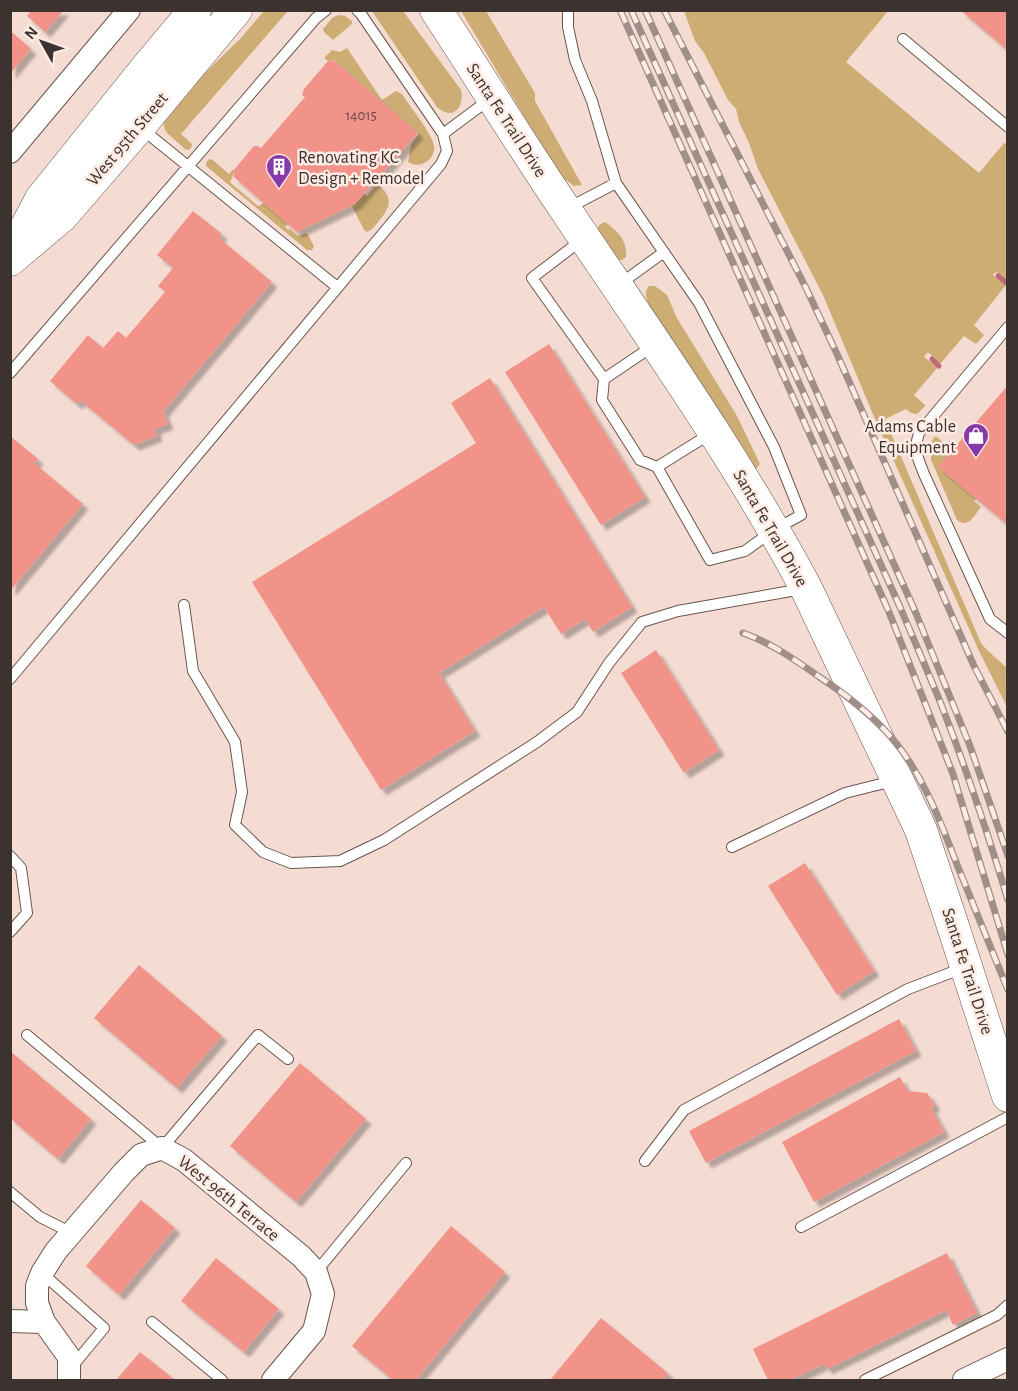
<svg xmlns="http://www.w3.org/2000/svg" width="1018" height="1391" font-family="'Alegreya Sans',sans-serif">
  <defs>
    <filter id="shadow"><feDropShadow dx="5.5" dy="5.5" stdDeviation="1.5" flood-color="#0004"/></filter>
  </defs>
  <rect width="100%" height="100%" fill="#f4dcd2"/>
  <path fill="#cead75" d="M264,11H288L181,134L192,144L191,148L188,150L185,149L167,133L165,130L163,121L179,98L240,39Z
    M372,11H403L461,90C465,108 452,121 437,107Z
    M461,11H486L535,93V101L582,185L574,186L559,175Z
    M684,11H888L846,62L979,173L1004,143L1007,144V282L999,275L997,272L993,274L995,277L1006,285L974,325L984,335L976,344L964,336L940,364L929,353H927L924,357L938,367L914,395L925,405V406L917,414L911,413L906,409L885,419L981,643L986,649L1007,668V707L979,651L872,412L823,295L758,169L749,143L739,122L736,109L728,100L704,53L695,41Z
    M338,15L345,16L352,21V24L333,40L324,32L323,29L332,18Z
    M347,48L382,100L396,91L402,94C409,105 433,135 434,146C435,153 432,158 426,162C420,166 414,165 408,162L411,145L418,135V133L335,61L331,60L328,61L324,58L332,50L340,52Z
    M209,159L213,160L229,174L233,169V176L230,182L232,184L258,206L264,203L288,224L285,227L288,230L290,229L298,236L307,233L314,246L312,250H307L206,166V163Z
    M377,184C394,197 391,207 378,222C374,227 372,230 367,232L364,230L352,206L364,194L367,196Z
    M605,222C619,232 627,240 626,257L622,260H616L597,231L599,225Z
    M649,286H655L667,295L677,318L737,416L760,464L756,469L752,464L654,314C650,305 641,295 649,286Z
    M934,437H937L952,451L939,467L976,499L974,501L981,507C974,516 968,529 957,520L931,460V444Z"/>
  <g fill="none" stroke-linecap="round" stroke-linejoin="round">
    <path stroke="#bf6678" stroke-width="5" d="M998,276L1008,284
      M932,359L939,366"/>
  </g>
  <path fill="#f2938a" filter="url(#shadow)" d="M32,10H64L45,32L27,16Z
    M960,10H1008V50L1005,48Z
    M13,33L31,49L10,74V36Z
    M331,60L336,62L418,133L355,204L297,232L234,177L233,171L254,146H258L261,148L305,97L302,95L304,89L328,61Z
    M193,211L222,234L219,238L272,282L163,412L168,424L155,429L157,436L134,445L80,400L77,404L50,381L88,335L103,348L118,331L126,338L165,292L158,286L173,268L157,255Z
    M549,344L645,497L601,525L505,372Z
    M490,378L632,607L593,632L585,619L561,634L544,607L439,673L475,731L381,790L252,582L476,443L451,403Z
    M1008,385V525L938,467Z
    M10,436L38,459L34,463L83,504L10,591Z
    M656,650L719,750L684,773L621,673Z
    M805,863L874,971L837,995L768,886Z
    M139,965L222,1036L177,1088L94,1018Z
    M899,1019L916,1051L706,1163L689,1131Z
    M10,1051L91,1119L58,1159L10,1118Z
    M300,1063L366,1119L296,1202L230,1146Z
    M900,1077L908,1091L927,1093L935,1105L931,1108L944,1132L814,1202L782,1142Z
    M141,1200L175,1228L119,1295L86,1266Z
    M451,1226L505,1272L416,1380H393L352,1346Z
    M947,1253L977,1313L953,1325L946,1310L827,1369L824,1364L790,1380H768L753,1349Z
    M216,1258L279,1309L244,1352L181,1301Z
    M601,1318L669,1374L663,1380H550Z
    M140,1352L175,1380H116Z"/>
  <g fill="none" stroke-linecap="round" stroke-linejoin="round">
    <defs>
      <path id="lane" d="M568,10V27L575,60L592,101L616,183
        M903,39L1008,127
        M142,129L337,287
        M443,134L490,99
        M568,208L616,183L699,303L774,447L801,515L774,530L745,551L710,560L657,467L640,460L602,400L604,379L653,346
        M583,239L532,278L604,379
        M620,284L664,252
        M1008,327L919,433C913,451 918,458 924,474L990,619L1008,633
        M10,373L316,18L326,10
        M657,467L710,434
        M184,605L193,671L235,742L242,792L235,825L263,852L291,863L340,861L384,840L537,742L577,712L609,663L642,622L678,611L802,589
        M10,679L441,164L447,151L443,134L361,14L357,10
        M732,847L845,793L893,781
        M10,856L21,868L27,913L10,932
        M27,1035L162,1148L258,1035L288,1059
        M645,1161L684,1110L908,989L963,968
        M10,1192L40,1217L72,1233
        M801,1227L1008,1117
        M316,1272L406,1163
        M42,1273L104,1328L71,1368
        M152,1322L222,1380
        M865,1380L997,1315L1008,1305"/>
      <path id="street" d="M10,152L129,10
        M10,1321L44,1322
        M69,1380V1357L44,1322L37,1303V1286L42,1273L56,1251L124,1172L141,1155L162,1148L184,1160L301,1256L316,1272L323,1294L314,1331L273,1380
        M964,1380L1008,1359"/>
      <path id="secondary" d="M436,10C480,77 522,146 567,212C650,336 736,457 806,588L921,830L951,920L1008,1096
        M15,248L41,199L148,66L195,10
        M10,260L62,216L139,127L236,10"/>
    </defs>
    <use href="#lane" stroke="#6a564e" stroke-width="12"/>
    <use href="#street" stroke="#6a564e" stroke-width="24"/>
    <use href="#secondary" stroke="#6a564e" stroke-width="33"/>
    <use href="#lane" stroke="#fff" stroke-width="10"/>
    <use href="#street" stroke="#fff" stroke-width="22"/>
    <use href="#secondary" stroke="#fff" stroke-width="32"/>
    <defs>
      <path id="rail" d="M620,10L889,612L953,774L1008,955
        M631,10L900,607C914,640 928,672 941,704C966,768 988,834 1008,900
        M645,10L915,611L970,746L1008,856
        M664,10L806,288L837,354L974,666L1008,732
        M743,633C771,643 794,659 818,676C845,694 870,713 891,737C923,774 941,823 958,867C975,908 991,949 1008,990"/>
    </defs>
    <use href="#rail" stroke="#a08f88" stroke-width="7"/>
    <use href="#rail" stroke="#feebe3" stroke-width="4.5" stroke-dasharray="14" stroke-linecap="butt"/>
  </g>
  <defs>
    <symbol id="building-pin" viewBox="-11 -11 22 30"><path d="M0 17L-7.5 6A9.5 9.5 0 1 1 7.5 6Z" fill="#8839a9" stroke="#feebe3"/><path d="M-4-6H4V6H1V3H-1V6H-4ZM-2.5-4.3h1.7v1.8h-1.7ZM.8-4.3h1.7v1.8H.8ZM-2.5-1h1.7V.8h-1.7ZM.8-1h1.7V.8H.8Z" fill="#fff"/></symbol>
    <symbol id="shop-pin" viewBox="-11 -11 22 30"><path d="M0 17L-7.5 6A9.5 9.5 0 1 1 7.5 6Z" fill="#8839a9" stroke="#feebe3"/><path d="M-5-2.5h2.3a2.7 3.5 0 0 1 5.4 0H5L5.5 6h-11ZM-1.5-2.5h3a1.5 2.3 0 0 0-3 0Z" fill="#fff"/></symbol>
  </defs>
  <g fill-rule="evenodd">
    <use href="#building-pin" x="264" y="152" width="30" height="40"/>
    <use href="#shop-pin" x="961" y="421" width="30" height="40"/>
  </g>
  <g text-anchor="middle" stroke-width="5" stroke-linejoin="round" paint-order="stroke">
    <g font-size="15" fill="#6a4b46">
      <text x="361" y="120">14015</text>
    </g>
    <g font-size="18" fill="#3c3330" stroke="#feebe3">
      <text transform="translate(507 120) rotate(57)" y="6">Santa Fe Trail Drive</text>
      <text transform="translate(127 139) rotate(-50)" y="6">West 95th Street</text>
      <text transform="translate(771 528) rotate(60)" y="6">Santa Fe Trail Drive</text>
      <text transform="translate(968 971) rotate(72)" y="6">Santa Fe Trail Drive</text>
      <text transform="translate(229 1198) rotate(39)" y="6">West 96th Terrace</text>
    </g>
    <g font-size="18" fill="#3c3330" stroke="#feebe3" text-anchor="start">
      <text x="298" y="163">Renovating KC<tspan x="298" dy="21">Design + Remodel</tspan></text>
      <text x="956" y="432" text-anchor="end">Adams Cable<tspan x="956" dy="21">Equipment</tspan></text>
    </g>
  </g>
  <rect width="1018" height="1391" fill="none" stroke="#3c3330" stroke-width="24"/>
  <g transform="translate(42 42) rotate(310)" stroke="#feebe3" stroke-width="4.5" paint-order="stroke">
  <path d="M0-4.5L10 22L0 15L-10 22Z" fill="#3c3330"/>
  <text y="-9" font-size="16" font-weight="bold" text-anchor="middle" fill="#3c3330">N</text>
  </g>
</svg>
